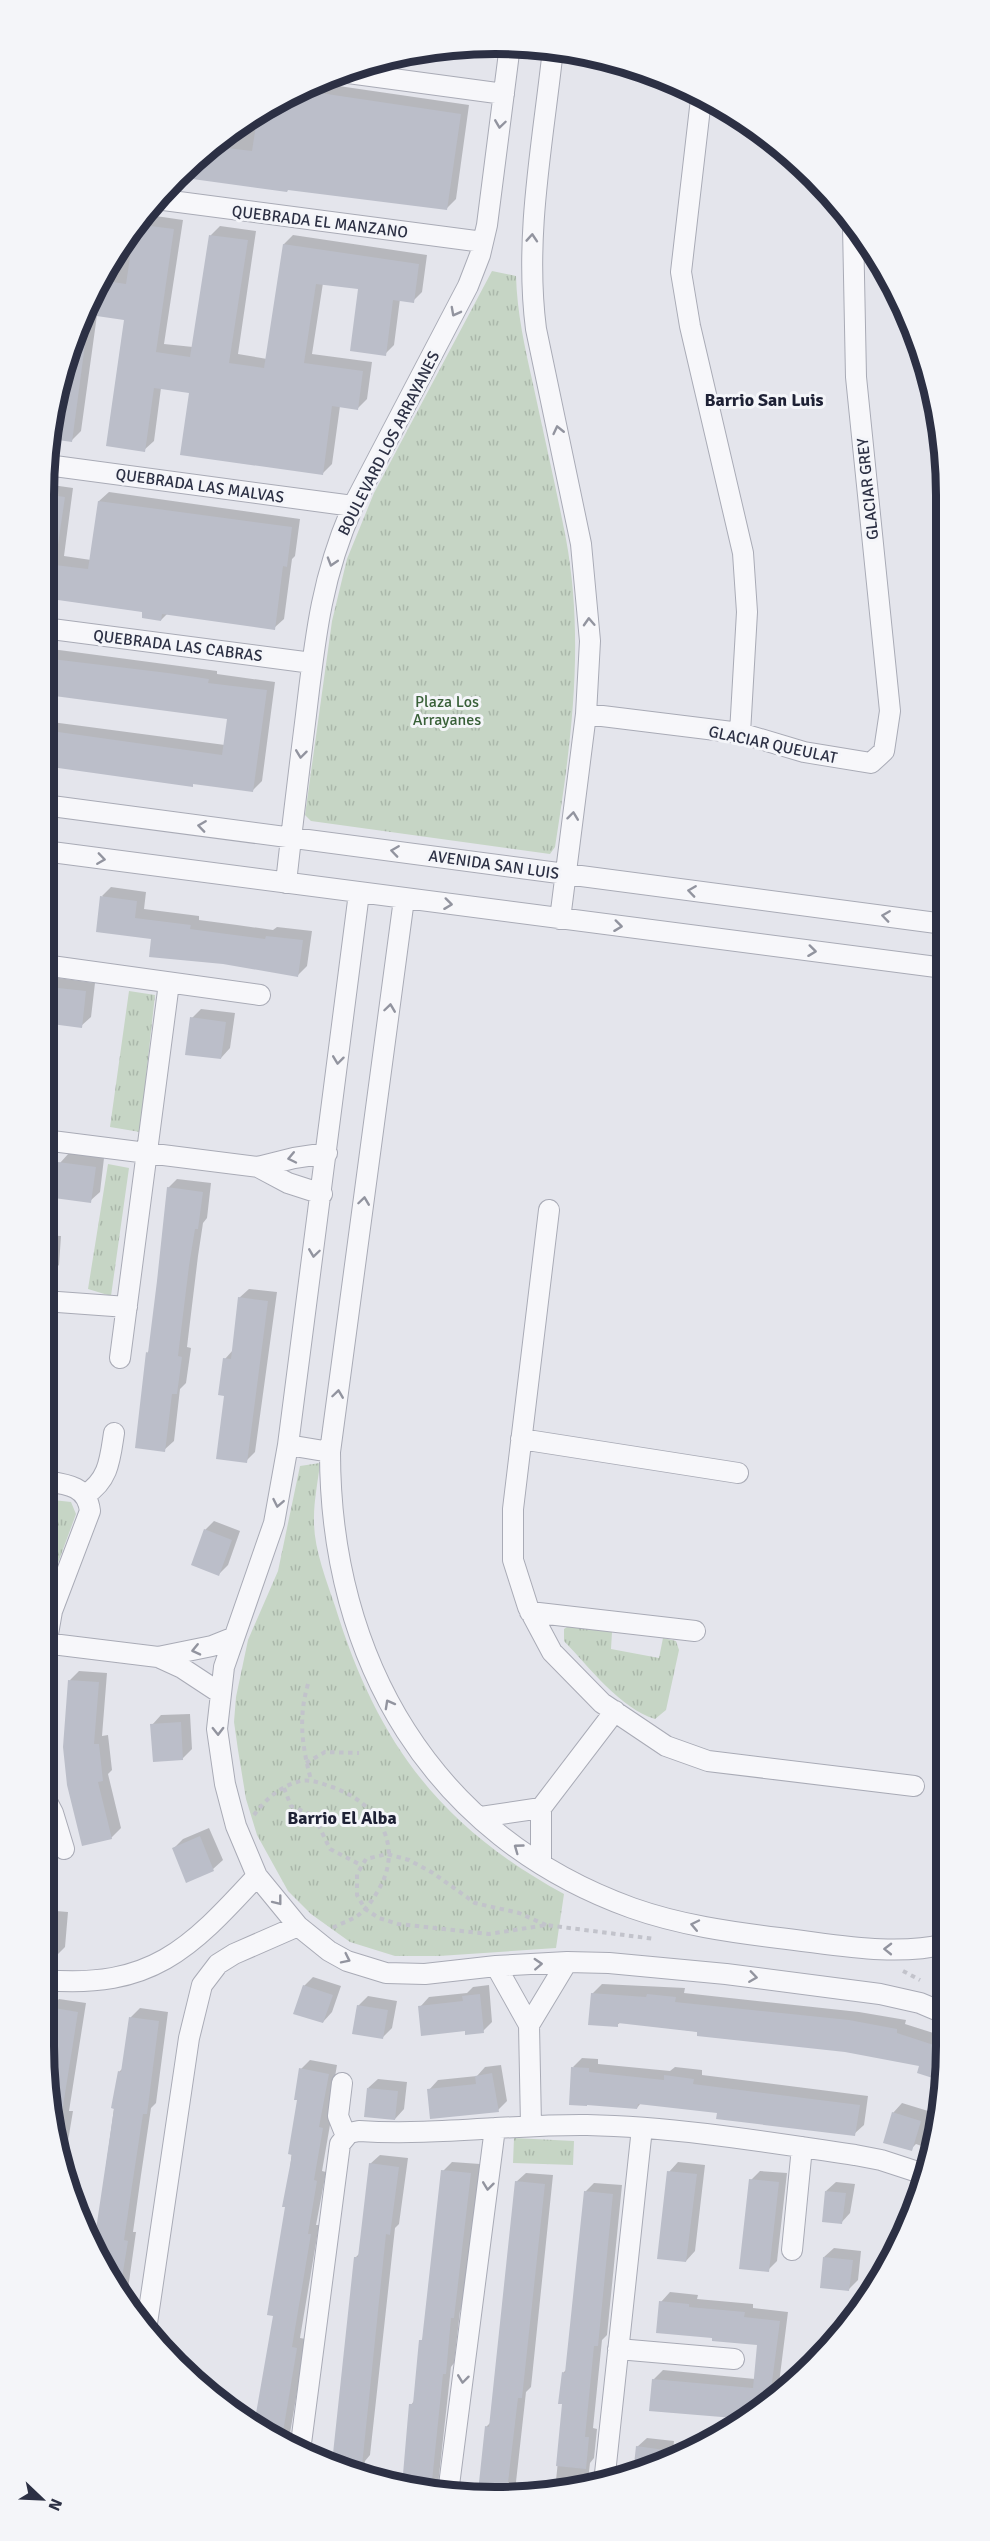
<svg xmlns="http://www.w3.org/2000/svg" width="990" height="2541" font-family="Signika,sans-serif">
  <defs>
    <pattern id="grass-tufts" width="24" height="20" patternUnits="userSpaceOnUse" patternTransform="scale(1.5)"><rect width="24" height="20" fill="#c6d5c5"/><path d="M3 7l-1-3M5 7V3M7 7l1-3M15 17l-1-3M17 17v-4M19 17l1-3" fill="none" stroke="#aab7aa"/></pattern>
  </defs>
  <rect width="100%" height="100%" fill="#e4e5ec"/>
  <path fill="url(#grass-tufts)" d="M492,271L516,276C517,313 525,348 533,384C544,436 556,487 566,539C585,643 571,745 555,847L550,854L311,821L305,815L332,621L347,559L374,493Z
    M129,991L155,995L140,1132L110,1127Z
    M108,1164L129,1168L111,1296L88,1289Z
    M320,1463C318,1481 314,1500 314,1518C313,1547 326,1579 335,1606C377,1742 439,1826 564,1894L556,1948L439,1956H395L350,1942L311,1914L288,1891L257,1835L246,1799L238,1750L234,1722L236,1697L248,1640L278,1571L300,1466Z
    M44,1499L71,1502L76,1514L44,1601Z
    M570,1625L612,1632L611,1649L659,1658L663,1638L676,1641L679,1650L666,1710L655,1719C621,1709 588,1666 564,1641V1629Z
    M514,2138L574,2141L573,2165L513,2163Z"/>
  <path fill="#0003" d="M476,46L466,57L420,51L436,47Z
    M313,84L322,86L325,84L469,105L456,199L447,208L178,176L198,155L270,104Z
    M142,214L183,220L164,344L193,347L211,235L220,226L256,231L238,354L267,359L284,244L293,235L427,255L422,292L413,301L400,299L394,345L385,354L360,288L323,283L312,354L372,362L367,399L358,408L340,406L332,464L323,473L190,392L161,388L154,441L144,450L125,319L97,315L81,431L72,440L51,437L59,378L90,295Z
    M45,484L73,488L64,556L91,560L99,501L109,492L300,519L295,556L292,559L284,619L274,628L168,613L161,620L144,611L44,597Z
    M44,648L217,671V674L275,682L262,781L253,790L195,782L192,785L44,765V721L225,745L229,718L44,692Z
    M111,887L146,892L144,909L199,916V920L237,925L273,930L277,927L312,931L307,966L298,975L153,938L102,896Z
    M44,976L95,983L91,1017L81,1026L44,1021Z
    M201,1009L235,1013L230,1048L221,1058L192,1018Z
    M44,1074L57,1076L53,1104L44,1113Z
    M69,1153L104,1158L100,1192L90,1201L60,1163Z
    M177,1179L211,1183L207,1218L203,1223L198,1256L187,1347L191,1348L186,1383L180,1389L174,1441L164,1450L147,1353L150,1350L168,1188Z
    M44,1235L61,1236L59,1265L49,1274H44Z
    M249,1289L277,1292L255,1452L246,1461L226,1395L225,1359L233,1350L239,1298Z
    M44,1317L56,1318L53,1346L44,1355Z
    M214,1521L240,1531L228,1565L219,1574L205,1530Z
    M79,1671L107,1673L102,1736L108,1735L112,1770L108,1774L121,1828L111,1838L70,1680Z
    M190,1714L192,1749L182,1759L152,1725L161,1715Z
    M209,1828L223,1860L213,1869L187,1881L174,1848L183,1839Z
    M44,1910L68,1912L65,1947L56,1956L44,1955Z
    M313,1977L341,1986L332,2012L323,2022L304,1986Z
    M602,1984L685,1988L684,1993L859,2012L906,2020L905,2024L946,2037L942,2079L921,2065L845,2050L621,2022L617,2025L592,1994Z
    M489,1985L492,2022L483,2031L420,2007L429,1997L467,1993L473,1987Z
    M368,1996L397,2001L392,2028L383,2037L358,2006Z
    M59,1999L86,2003L69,2111H73L67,2147L62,2156L44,2046L49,2008Z
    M140,2008L168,2012L156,2103L151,2108L141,2175L133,2232H136L126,2303L104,2271L92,2245L93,2236L97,2232L119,2072L123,2068L131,2017Z
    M582,2058L598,2059V2064L670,2071L675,2067L702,2070V2075L868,2096L864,2125L854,2134L719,2112L641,2103L637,2108L573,2067Z
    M310,2060L337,2065L328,2118L331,2119L322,2171L326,2172L316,2225H319L300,2338L306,2339L288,2445L270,2437L256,2426L274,2314L301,2069Z
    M501,2065L507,2101L498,2110L429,2090L438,2080L477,2076L485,2067Z
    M378,2079L407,2082L404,2109L395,2119L368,2088Z
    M902,2103L938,2114L933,2150L916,2144L911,2149L893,2113Z
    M380,2155L408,2158L399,2224L395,2228L370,2455L365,2461L363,2477L334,2466L356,2257L360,2253L370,2164Z
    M452,2162L480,2164L463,2307L460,2311L454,2363L451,2367L437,2494L403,2486L411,2405L414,2401L421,2341L424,2337L443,2171Z
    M678,2162L705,2165L695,2251L686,2261L669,2172Z
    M760,2171L787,2173L777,2261L768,2270L751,2180Z
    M526,2173L553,2175L531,2387L526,2392L515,2491L479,2492L486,2427L491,2422L516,2182Z
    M836,2182L855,2184L850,2213L841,2223L826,2191Z
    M594,2183L622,2185L607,2335L602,2340L593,2428L597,2429L594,2458L590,2463L587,2488L555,2490L564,2403L563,2373L567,2369L585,2192Z
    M915,2207L909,2222L910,2212Z
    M834,2248L861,2251L858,2280L849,2289L824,2257Z
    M670,2292L698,2295L697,2299L753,2304V2308L788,2312L778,2391L755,2413L738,2411L733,2416L653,2380L663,2370L755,2379L759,2344L714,2336L661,2302Z
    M647,2438L674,2441L672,2461L635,2473L637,2447Z"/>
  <path fill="#bbbec9" d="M300,90L461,114L447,210L288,190L287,192L178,177L198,155L211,146L252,151L258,112L270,104Z
    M135,224L174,229L156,352L190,357L209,235L248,240L229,363L264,368L283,244L419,264L414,303L393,300L386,356L350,351L358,289L316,284L304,363L363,371L358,410L332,406L323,475L180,455L189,393L154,388L145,452L106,446L124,320L83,314L90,295L99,280L126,284Z
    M81,320L88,322L72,442L51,439L59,378Z
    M44,494L65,497L55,565L88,569L98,501L292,527L287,567L283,566L275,630L162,614L161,621L142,618V612L44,598Z
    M52,659L168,673L209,679L208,683L267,690L253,792L193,784V787L44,766V730L222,755L227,719L47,695Z
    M100,896L137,901L135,918L191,925L190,929L227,934L265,939L266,936L303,940L298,977L223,964L149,957L151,939L96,932Z
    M49,987L86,991L82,1028L44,1023Z
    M190,1017L226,1022L221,1059L185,1055Z
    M58,1162L96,1167L91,1203L54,1198Z
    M167,1187L203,1192L198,1229H195L189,1266L178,1356L182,1357L177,1394H172L165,1452L135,1448L146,1352L148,1353L157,1281Z
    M238,1297L268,1301L247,1463L216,1459L224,1396L218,1395L223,1358L231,1359Z
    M204,1529L232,1540L219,1576L191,1565Z
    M68,1680L99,1682L94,1744H99L103,1781L98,1782L112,1839L82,1846L67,1785L63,1747Z
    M181,1722L183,1760L153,1762L150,1724Z
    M200,1836L214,1871L186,1883L172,1848Z
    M303,1985L333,1995L323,2023L293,2014Z
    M591,1993L646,1997L647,1994L676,1997L675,2002L849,2020L897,2029V2033L946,2049L942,2081L917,2073L919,2066L845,2052L697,2036V2032L618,2023V2027L588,2025Z
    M480,1994L484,2033L465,2035V2031L421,2036L418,2006L463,2001L462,1996Z
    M357,2005L388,2010L383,2039L352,2034Z
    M48,2007L78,2012L60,2125H57L44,2046Z
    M129,2017L159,2021L147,2114H143L132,2186L124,2240L128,2241L122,2278L107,2276L87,2234L95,2236L114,2109L111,2108L118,2071L121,2072Z
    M571,2067L589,2068V2072L664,2080V2075L694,2079L693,2084L860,2105L855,2136L716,2119L717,2113L638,2104L637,2109L587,2105V2106L569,2105Z
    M299,2068L329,2074L319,2127L323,2128L314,2180L317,2181L308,2234H311L292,2347L297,2348L283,2432L259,2428L254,2425L273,2316L267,2315L285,2207H282L292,2155L288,2154L297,2100H294Z
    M492,2073L499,2112L430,2119L427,2089L476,2084L475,2076Z
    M367,2088L398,2091L395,2120L364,2117Z
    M892,2112L921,2121L912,2151L883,2143Z
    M369,2163L399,2167L390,2235L386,2234L362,2466L332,2463L354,2257H358Z
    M441,2170L471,2173L454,2318H451L446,2374H443L431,2491L402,2486L409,2404H413L419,2340H422Z
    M667,2171L697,2174L686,2262L657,2259Z
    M749,2179L779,2182L769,2272L739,2269Z
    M515,2181L545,2184L522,2398H518L507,2491L478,2492L485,2426L489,2427Z
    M584,2191L613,2194L598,2346H594L585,2437H589L586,2469L556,2466L562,2404H558L562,2372L565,2373Z
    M825,2191L846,2193L842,2224L822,2222Z
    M823,2257L853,2260L849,2291L820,2288Z
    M659,2301L689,2304V2307L745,2312L744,2317L780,2321L771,2390L778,2391L750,2418V2414L734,2412V2418L649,2411L652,2379L753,2388L757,2345L712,2341V2338L656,2333Z
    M636,2446L665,2450L664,2464L633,2474Z"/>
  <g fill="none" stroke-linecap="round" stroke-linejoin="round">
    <defs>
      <path id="street" d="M553,49C543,142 524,236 536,329L581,544L590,641L586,714L560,919
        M341,72L504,94
        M701,99L681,272L690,326L743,553L747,612L740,733
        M156,199L483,242
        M47,465L353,506
        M44,628L312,663
        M586,714L740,733L804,752L871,763L884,751L890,711L856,377L853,226
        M44,805L944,924
        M44,851L944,968
        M286,883C292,827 299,771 306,715C315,639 321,578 353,506L468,286L480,255L487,225L510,45
        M359,893L288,1445L274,1523L224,1667L217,1729L225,1784L236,1826L257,1876L298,1926L329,1951L347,1961L386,1973L425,1974L496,1966L567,1962L609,1963L726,1974L880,1994L920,2003L946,2014
        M404,899L330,1452C330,1660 432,1836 632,1908C680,1925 730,1932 779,1938C834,1944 892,1957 946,1944
        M44,965L260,995
        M44,1140L258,1167L288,1183L322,1194
        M258,1167L294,1158L327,1153
        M549,1210L513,1509V1560L528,1607L552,1652L602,1703L666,1746L708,1761L914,1786
        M44,1301L127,1307
        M120,1358L169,983
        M521,1439L738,1473
        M288,1445L330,1452
        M44,1481C65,1484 87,1485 90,1511L52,1611L44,1657
        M85,1495C109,1480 110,1459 114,1433
        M530,1612L695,1631
        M44,1643L158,1657L212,1646L232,1638
        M158,1657L182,1668L220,1693
        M44,1796L53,1813L64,1849
        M481,1817L541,1808
        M541,1864V1808L615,1711
        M496,1966L529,2025L531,2125
        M44,1980C151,1989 189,1950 257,1876
        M529,2025L567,1962
        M342,2083L338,2116L346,2136
        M792,2250L802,2147
        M146,2330L189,2038L202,1985L218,1964L234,1954L298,1926
        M618,2349L734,2359
        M300,2451L340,2144L349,2133L359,2131C435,2136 511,2124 587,2125C677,2127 767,2142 855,2155L881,2160L927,2175
        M604,2483L642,2128
        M448,2493L495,2128"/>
    </defs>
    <use href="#street" stroke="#a9abb6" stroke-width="22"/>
    <path stroke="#c2c3cb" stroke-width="4" stroke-dasharray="4.5 4.5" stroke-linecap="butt" d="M308,1684C298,1718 302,1746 311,1780
      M306,1763L325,1752L359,1753
      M284,1788L291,1806L314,1816L330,1849L361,1865
      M254,1815C264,1801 279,1787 297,1782C309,1778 320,1783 332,1787C376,1802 404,1843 380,1887C374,1898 367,1909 357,1916C349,1921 340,1924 332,1928
      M546,1925L519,1913L475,1903L433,1873L409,1860L387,1854L366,1859L357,1874V1895L365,1909L379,1918L398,1924L489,1934L546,1925L655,1939
      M903,1971L920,1980"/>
    <use href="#street" stroke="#f7f7fa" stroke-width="20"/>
  </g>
  <defs><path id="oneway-chevron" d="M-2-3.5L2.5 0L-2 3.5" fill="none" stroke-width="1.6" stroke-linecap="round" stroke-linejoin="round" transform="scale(1.5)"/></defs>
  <g stroke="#92949f">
    <use href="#oneway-chevron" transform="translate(500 124) rotate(98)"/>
    <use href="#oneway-chevron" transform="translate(532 238) rotate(-86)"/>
    <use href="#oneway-chevron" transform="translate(455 312) rotate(118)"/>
    <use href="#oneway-chevron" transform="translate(558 430) rotate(-103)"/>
    <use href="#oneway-chevron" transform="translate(332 562) rotate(107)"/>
    <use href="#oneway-chevron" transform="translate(589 622) rotate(-93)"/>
    <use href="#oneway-chevron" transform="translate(301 754) rotate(97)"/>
    <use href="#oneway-chevron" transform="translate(573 816) rotate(-83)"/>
    <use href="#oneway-chevron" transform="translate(202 826) rotate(-172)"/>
    <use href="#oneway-chevron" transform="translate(395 851) rotate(-172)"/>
    <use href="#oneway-chevron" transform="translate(101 859) rotate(8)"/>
    <use href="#oneway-chevron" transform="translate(692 891) rotate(-172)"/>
    <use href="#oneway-chevron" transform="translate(448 904) rotate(7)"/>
    <use href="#oneway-chevron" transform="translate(886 916) rotate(-172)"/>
    <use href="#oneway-chevron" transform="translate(618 926) rotate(7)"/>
    <use href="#oneway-chevron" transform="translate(812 951) rotate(7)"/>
    <use href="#oneway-chevron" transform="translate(390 1008) rotate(-82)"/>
    <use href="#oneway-chevron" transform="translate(338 1060) rotate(97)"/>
    <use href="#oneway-chevron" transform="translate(292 1158) rotate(168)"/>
    <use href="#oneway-chevron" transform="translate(364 1201) rotate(-82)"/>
    <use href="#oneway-chevron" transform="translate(314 1253) rotate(98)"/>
    <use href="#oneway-chevron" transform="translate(338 1394) rotate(-82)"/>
    <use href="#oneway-chevron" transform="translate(278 1503) rotate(101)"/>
    <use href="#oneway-chevron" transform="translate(196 1650) rotate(167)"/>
    <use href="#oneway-chevron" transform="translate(389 1704) rotate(-119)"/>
    <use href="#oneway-chevron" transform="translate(218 1731) rotate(89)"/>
    <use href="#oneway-chevron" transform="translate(518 1848) rotate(-144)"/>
    <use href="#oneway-chevron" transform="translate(278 1901) rotate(52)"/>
    <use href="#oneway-chevron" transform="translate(695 1925) rotate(-168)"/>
    <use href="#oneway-chevron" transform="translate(888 1949) rotate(-179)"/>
    <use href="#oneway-chevron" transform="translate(346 1959) rotate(26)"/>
    <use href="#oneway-chevron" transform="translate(538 1964) rotate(-3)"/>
    <use href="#oneway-chevron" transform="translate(753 1977) rotate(8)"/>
    <use href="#oneway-chevron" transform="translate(488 2186) rotate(97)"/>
    <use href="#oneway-chevron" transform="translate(463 2379) rotate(97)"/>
  </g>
  <g text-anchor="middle" stroke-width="6" stroke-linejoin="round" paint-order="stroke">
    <g font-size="16" fill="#2c3044" stroke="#f4f5f9">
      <text transform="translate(320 221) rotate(7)" y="6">QUEBRADA EL MANZANO</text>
      <text transform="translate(388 443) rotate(-63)" y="6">BOULEVARD LOS ARRAYANES</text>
      <text transform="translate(200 485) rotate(8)" y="6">QUEBRADA LAS MALVAS</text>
      <text transform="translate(867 489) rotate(-96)" y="6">GLACIAR GREY</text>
      <text transform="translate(178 645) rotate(7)" y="6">QUEBRADA LAS CABRAS</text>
      <text transform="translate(773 744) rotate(12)" y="6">GLACIAR QUEULAT</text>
      <text transform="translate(494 864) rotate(8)" y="6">AVENIDA SAN LUIS</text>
    </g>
    <g font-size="16" fill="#396039" stroke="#f4f5f9">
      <text x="447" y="707">Plaza Los<tspan x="447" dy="18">Arrayanes</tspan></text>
    </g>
    <g font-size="18" font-weight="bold" fill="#1e2135" stroke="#f4f5f9">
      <text x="764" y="406">Barrio San Luis</text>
      <text x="342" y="1824">Barrio El Alba</text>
    </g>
  </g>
  <path d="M0 0H990V2541H0ZM495 54H495A441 441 0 0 1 936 495V2046A441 441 0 0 1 495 2487H495A441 441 0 0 1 54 2046V495A441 441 0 0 1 495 54Z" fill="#f4f5f9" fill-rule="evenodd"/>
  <path fill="none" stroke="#2c3044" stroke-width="8" d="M495 54H495A441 441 0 0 1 936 495V2046A441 441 0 0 1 495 2487H495A441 441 0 0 1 54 2046V495A441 441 0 0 1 495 54Z"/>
  <g transform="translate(42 2499) rotate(113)" stroke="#f4f5f9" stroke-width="4.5" paint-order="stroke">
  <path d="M0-4.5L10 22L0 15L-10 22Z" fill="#2c3044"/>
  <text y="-9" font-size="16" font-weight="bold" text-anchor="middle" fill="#2c3044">N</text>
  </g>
</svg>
